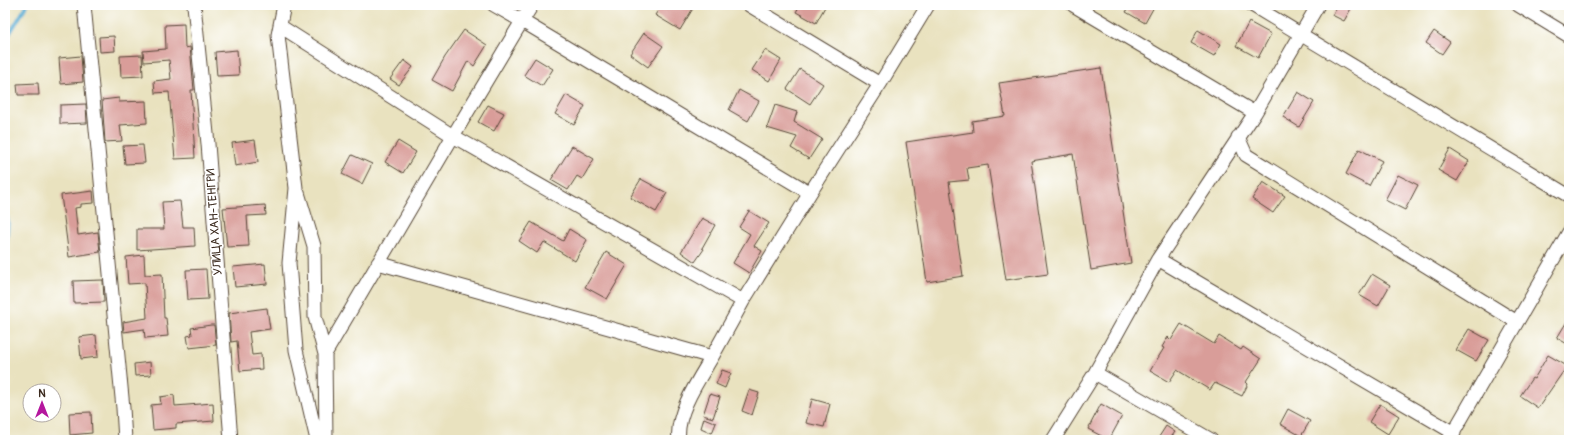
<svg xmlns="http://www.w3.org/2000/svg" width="1574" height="445" font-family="Pangolin,sans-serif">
  <rect width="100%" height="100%" fill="#fff"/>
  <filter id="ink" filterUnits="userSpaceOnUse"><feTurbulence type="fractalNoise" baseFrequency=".025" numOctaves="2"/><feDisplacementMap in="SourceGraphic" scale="8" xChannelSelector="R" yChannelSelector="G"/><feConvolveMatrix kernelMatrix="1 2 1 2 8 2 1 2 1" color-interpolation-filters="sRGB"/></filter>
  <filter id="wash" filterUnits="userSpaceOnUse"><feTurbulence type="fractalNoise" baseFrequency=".012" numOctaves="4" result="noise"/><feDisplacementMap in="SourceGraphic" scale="16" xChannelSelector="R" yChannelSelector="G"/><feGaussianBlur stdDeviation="0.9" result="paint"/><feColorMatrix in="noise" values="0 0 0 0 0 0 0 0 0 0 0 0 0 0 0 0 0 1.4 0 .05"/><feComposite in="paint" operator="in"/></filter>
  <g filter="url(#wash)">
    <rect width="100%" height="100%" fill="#e9e2bf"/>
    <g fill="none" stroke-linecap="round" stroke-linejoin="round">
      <path stroke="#57abd3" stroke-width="3.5" d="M5,41L27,5
        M5,209L8,222L5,262"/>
    </g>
    <g id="blocks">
      <path fill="#d99d99" d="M662,5H695L680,30L655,15Z
        M800,5H826L816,23L796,12Z
        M1130,5H1155L1145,23L1126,12Z
        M1338,5H1353L1344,21L1332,15Z
        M1249,22L1271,34L1258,58L1236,46Z
        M184,24L185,48L190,47L194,90H191L195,158L175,159L169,92L155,93L154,81L171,79L169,60L144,62L143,51L166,49L165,25Z
        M464,30L487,45L474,66L468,61L452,91L432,80L445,57Z
        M1198,30L1221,44L1214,56L1191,43Z
        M1434,31L1450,42L1442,54L1426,43Z
        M644,33L663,46L648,67L630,54Z
        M114,36L115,51L100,52L99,37Z
        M237,50L239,75L217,76L215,52Z
        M765,50L781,60L769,81L752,70Z
        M142,55L143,76L121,77L120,56Z
        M81,56L83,82L61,84L59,58Z
        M535,58L553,69L542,86L524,75Z
        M404,60L413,67L399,85L390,79Z
        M1101,68L1131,263L1091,270L1073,154L1031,161L1048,274L1006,280L988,165L967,168L969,180L949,182L963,276L927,282L906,142L973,132L972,121L1005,116L999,83Z
        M800,69L823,84L810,104L787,89Z
        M38,83L39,95H18L17,84Z
        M739,90L759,101L748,121L729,110Z
        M1298,92L1314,102L1299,127L1283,117Z
        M566,95L585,106L574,125L555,114Z
        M119,98V102L146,101L147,123L120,125L122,141L105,142L102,100Z
        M86,104L87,123L60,124V105Z
        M488,105L504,113L494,131L478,122Z
        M775,105L797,112L794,122L822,139L809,159L791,148L797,137L767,128Z
        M255,140L258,162L235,166L232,143Z
        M398,141L416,152L403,173L385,162Z
        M143,145L145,163L125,164L123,146Z
        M572,146L594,159L582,179L577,176L568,190L551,180Z
        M1359,149L1382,161L1369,186L1346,174Z
        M1450,149L1469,161L1457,181L1438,170Z
        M352,155L372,164L362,184L342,174Z
        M1398,175L1418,185L1405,210L1385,200Z
        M641,179L667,193L656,212L630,197Z
        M1263,182L1285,196L1273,213L1252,199Z
        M93,191L94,203L81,204V207L75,208L78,235L98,232L100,252L69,257L61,195Z
        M180,201L183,227H194L195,246L137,250V229H164L162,202Z
        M265,205L266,215L247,216L249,246L227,247L223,208Z
        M749,211L769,223L754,246L762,251L749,273L733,263L750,234L739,227Z
        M702,218L715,225L702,248L704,249L695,262L681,252Z
        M531,222L563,241L569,229L587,240L575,261L544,242L537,253L519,241Z
        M606,252L627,265L607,299L585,287Z
        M144,255L145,275L162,274L164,318H166L168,336L145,338L144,329L124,332L123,322L147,318L145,283L128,284L126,257Z
        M265,264L267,284L235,287L233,267Z
        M206,269L208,299L188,300L186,270Z
        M1372,274L1390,285L1378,306L1359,295Z
        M103,280L104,302L74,303L73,281Z
        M267,308L270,329L249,332L252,355L261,354L262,369L240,371L237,341L231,342L229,313Z
        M1569,318V345L1557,338Z
        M1181,324L1214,344L1219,336L1241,350L1243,347L1261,359L1246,382L1248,384L1242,396L1215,383L1210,390L1177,370L1169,382L1150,371L1164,348L1162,347L1168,337L1171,340Z
        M211,325H214L216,345L189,348L187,336L192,335L191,328Z
        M1469,329L1489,340L1476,361L1456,350Z
        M96,335L98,357L81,359L79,337Z
        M1548,355L1567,366L1538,408L1520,396L1532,378L1534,379Z
        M150,362L151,375L135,376L134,364Z
        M722,370L731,373L725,388L716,384Z
        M749,390L759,393L752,415L742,411Z
        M710,394L720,397L713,418L703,415Z
        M174,395L175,406L213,403L214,421L176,424V428L153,430L151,405L161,404L160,397Z
        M812,399L830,404L824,427L806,423Z
        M1101,404L1122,416L1109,440L1088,429Z
        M1380,404L1399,416L1388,434L1369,422Z
        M1288,409L1310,421L1301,436L1280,424Z
        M91,412L92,433L70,435L69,413Z
        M704,418L716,423L712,433L701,428Z
        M1166,426L1175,432L1169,440H1157Z"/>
    </g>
  </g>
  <g filter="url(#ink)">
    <use href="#blocks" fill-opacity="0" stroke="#554636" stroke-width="1"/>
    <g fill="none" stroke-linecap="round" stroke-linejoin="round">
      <defs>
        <path id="minor" d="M84,5L123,408L125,440
          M194,5L208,144L231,440
          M284,5L278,35L296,188L289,263L296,350L317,440
          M494,5L522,21L532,5
          M749,5L880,84L810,193
          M1252,5L1569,196
          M1518,5L1569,36
          M280,26L453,136L522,21L810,193L743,301
          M880,84L928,5
          M1255,113L1318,5
          M1238,137L1246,155L1517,322
          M298,193L314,246L315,317L325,354L326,440
          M1158,259L1454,433
          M325,354L453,136L743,301L712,357L378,263
          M1095,373L1211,440
          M679,440C675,414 699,379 712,357
          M1053,440L1095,373L1158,259L1255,113L1073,5
          M1449,440L1569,232"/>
      </defs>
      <use href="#minor" stroke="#554636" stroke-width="15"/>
      <use href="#minor" stroke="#fff" stroke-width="13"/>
    </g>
  </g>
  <g text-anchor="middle" stroke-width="3" stroke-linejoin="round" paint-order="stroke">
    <g font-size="12" fill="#3b2a1e" stroke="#fff">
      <text transform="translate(214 222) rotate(-94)" y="4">УЛИЦА ХАН-ТЕНГРИ</text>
    </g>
  </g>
  <rect width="1574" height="445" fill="none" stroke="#fff" stroke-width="20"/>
  <g transform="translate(42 403)"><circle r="19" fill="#ffffff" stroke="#b1aaa5"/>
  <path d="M0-3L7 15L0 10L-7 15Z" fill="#b5179e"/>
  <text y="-6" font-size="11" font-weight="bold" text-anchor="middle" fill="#3b2a1e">N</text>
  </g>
</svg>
